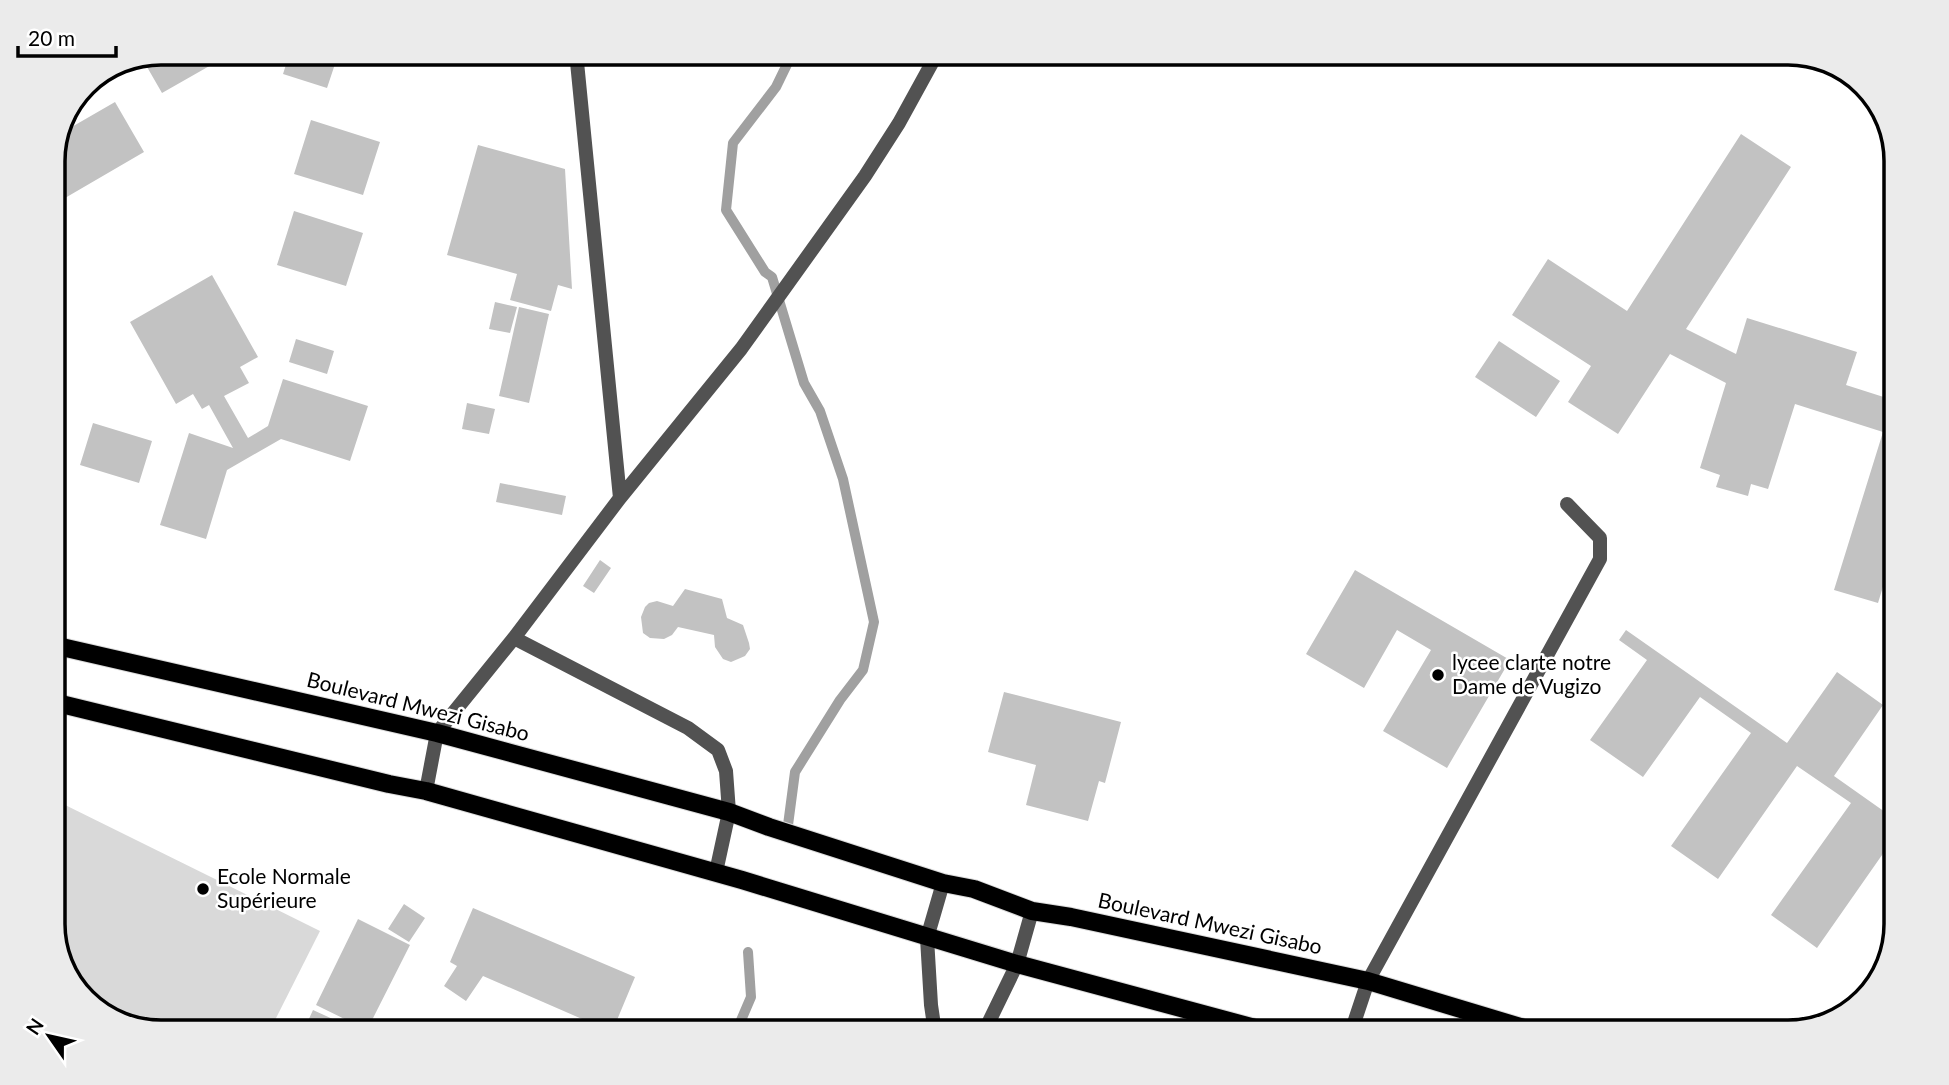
<svg xmlns="http://www.w3.org/2000/svg" width="1949" height="1085" font-family="Lato,sans-serif">
  <rect width="100%" height="100%" fill="#fff"/>
  <path fill="#d9d9d9" d="M53,799L320,931L269,1032H160L107,1018L70,984L53,931Z"/>
  <g fill="none" stroke-linecap="round" stroke-linejoin="round">
    <path stroke="#a0a0a0" stroke-width="10" d="M788,825L795,772L840,700L863,670L874,622L843,479L820,411L804,383L772,277L765,272L726,210L733,143L776,87L793,52
      M736,1032L751,997L748,952"/>
  </g>
  <path fill="#c2c2c2" d="M160,52H234L162,93L143,60Z
    M290,52H339L327,88L283,74Z
    M115,102L144,152L53,205V154L63,132Z
    M311,120L380,142L363,195L294,174Z
    M1741,134L1791,167L1686,329L1736,354L1747,318L1857,352L1846,385L1893,400L1896,393V544L1878,603L1834,590L1883,432L1795,404L1768,489L1751,484L1748,496L1716,487L1720,475L1700,468L1726,383L1670,354L1618,434L1568,402L1591,366L1512,315L1548,259L1627,311Z
    M478,145L565,169L572,289L558,285L551,311L510,300L517,274L447,255Z
    M294,211L363,233L346,286L277,265Z
    M1889,240L1896,245V258L1883,248Z
    M212,275L258,357L240,367L249,383L224,396L248,438L268,426L283,379L368,406L350,461L281,439L227,470L206,539L160,525L189,433L233,448L209,405L202,409L193,394L176,404L130,322Z
    M495,302L517,307L510,333L489,329Z
    M519,307L549,314L529,403L499,396Z
    M296,339L334,351L327,374L289,362Z
    M1499,341L1560,381L1536,417L1475,377Z
    M467,403L495,409L489,434L462,429Z
    M93,423L152,441L139,483L80,465Z
    M500,483L566,496L562,515L496,502Z
    M600,560L611,568L594,593L583,586Z
    M1355,570L1510,660L1447,768L1383,731L1431,650L1397,630L1364,688L1306,654Z
    M685,589L722,599L727,618L743,625L749,643L750,649L745,656L731,662L723,659L715,647L714,635L678,627L672,635L664,639L650,638L643,633L641,617L645,607L649,603L657,601L673,606Z
    M1626,630L1787,743L1837,672L1883,705L1834,776L1885,812L1896,796V828L1893,833L1896,835L1817,948L1771,915L1851,803L1797,766L1718,879L1671,846L1751,733L1700,697L1643,777L1590,740L1647,660L1619,640Z
    M1004,692L1121,722L1105,783L1099,781L1088,821L1026,805L1036,765L988,752Z
    M404,904L425,918L409,942L388,929Z
    M473,908L635,977L612,1032L483,976L466,1001L444,986L457,966L450,962Z
    M358,919L410,945L367,1030L316,1005Z
    M313,1010L361,1032H303Z"/>
  <g fill="none" stroke-linecap="round" stroke-linejoin="round">
    <defs>
      <path id="primary" d="M53,645L437,733L729,812L769,827L943,883L974,889L1032,911L1071,917L1368,981L1537,1032
        M53,702L389,784L426,791L742,880L1017,964L1270,1032"/>
    </defs>
    <use href="#primary" stroke="#dbdbdb" stroke-width="20"/>
    <path stroke="#525252" stroke-width="14" d="M1351,1032L1368,981L1600,559V538L1567,504"/>
    <path stroke="#525252" stroke-width="14" d="M576,52L620,498
      M514,638L688,728L718,750L726,771L729,812L716,872
      M426,791L437,733L514,638L620,498L741,349L865,176L899,123L938,52
      M935,1032L931,1005L927,938L943,883
      M984,1032L1017,964L1032,911"/>
    <use href="#primary" stroke="#000" stroke-width="18"/>
  </g>
  <g fill="#000" stroke="#fff" stroke-width="2.5">
    <circle cx="1438" cy="675" r="7"/>
    <circle cx="203" cy="889" r="7"/>
  </g>
  <g text-anchor="middle" stroke-width="5" stroke-linejoin="round" paint-order="stroke">
    <g font-size="21" fill="#000" stroke="#fff" text-anchor="start">
      <text x="1452" y="670">lycee clarte notre<tspan x="1452" dy="24">Dame de Vugizo</tspan></text>
      <text x="217" y="884">Ecole Normale<tspan x="217" dy="24">Supérieure</tspan></text>
    </g>
    <g font-size="21" fill="#000" stroke="#fff">
      <text transform="translate(418 707) rotate(14)" y="7">Boulevard Mwezi Gisabo</text>
      <text transform="translate(1210 924) rotate(12)" y="7">Boulevard Mwezi Gisabo</text>
    </g>
  </g>
  <path d="M0 0H1949V1085H0ZM161 65H1788A96 96 0 0 1 1884 161V924A96 96 0 0 1 1788 1020H161A96 96 0 0 1 65 924V161A96 96 0 0 1 161 65Z" fill="#ebebeb" fill-rule="evenodd"/>
  <path fill="none" stroke="#000" stroke-width="3.5" d="M161 65H1788A96 96 0 0 1 1884 161V924A96 96 0 0 1 1788 1020H161A96 96 0 0 1 65 924V161A96 96 0 0 1 161 65Z"/>
  <g transform="translate(49 1036) rotate(304)" stroke="#ffffff" stroke-width="5" paint-order="stroke">
  <path d="M0-5L12 26L0 18L-12 26Z" fill="#000000"/>
  <text y="-10" font-size="19" font-weight="bold" text-anchor="middle" fill="#000000">N</text>
  </g>
  <path d="M18 46v10h98v-10" fill="none" stroke="#000000" stroke-width="3.5"/>
  <text x="28" y="46" font-size="21" fill="#000000" stroke="#ffffff" stroke-width="5" paint-order="stroke">20 m</text>
</svg>
